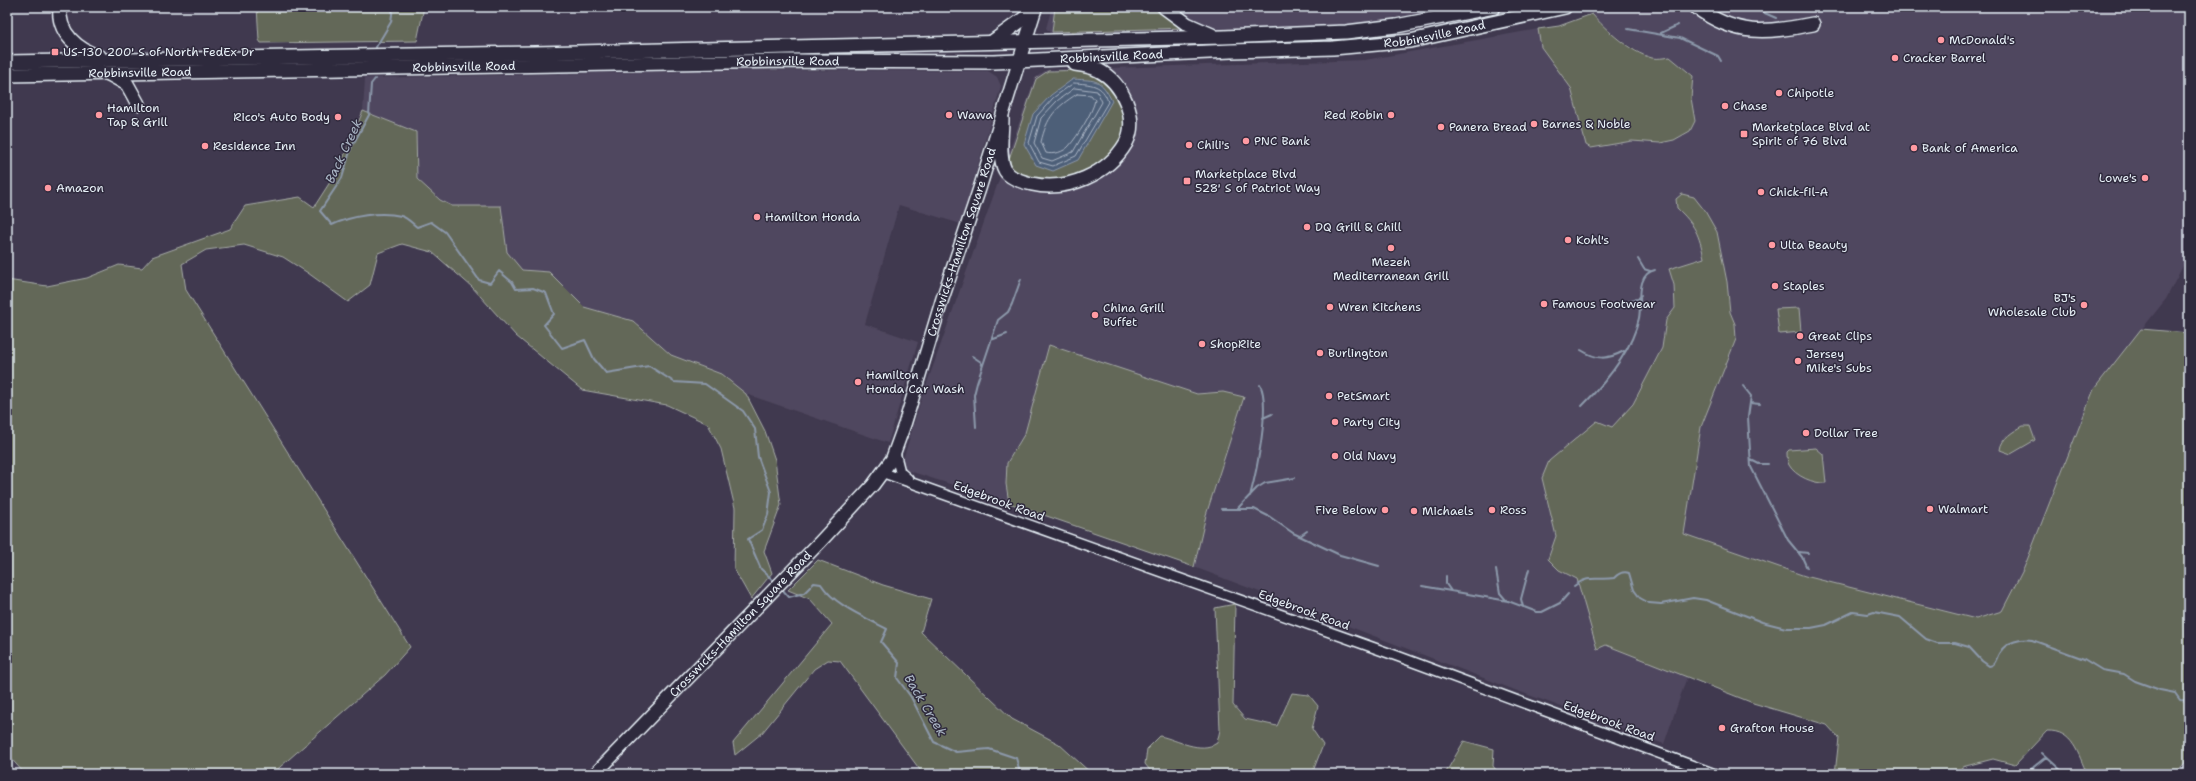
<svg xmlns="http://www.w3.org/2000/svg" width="2196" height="781" font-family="'Shantell Sans',sans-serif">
  <rect width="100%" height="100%" fill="#40394f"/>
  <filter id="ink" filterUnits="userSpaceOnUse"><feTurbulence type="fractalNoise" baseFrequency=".025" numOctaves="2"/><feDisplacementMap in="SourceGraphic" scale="8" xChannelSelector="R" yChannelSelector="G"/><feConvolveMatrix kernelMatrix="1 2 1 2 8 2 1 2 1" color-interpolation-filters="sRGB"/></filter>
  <g filter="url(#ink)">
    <path fill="#4f475e" d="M1052,7H1456L1346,26L1050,33L1046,28Z
      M1618,7H2189V254L2166,299L2094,389L2024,568L2002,611L1976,619L1805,576L1684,534L1701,427L1736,339L1735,324L1730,312L1727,282L1717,232L1677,208L1692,222L1700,237L1704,258L1669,269L1674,285L1675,309L1666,320L1662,348L1633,404L1612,427L1542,478L1556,536L1548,559L1559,570L1577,578L1597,649L1606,645L1687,677L1664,744L1515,690L1194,567L1206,515L1244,397L1223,392L1197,394L1049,345L1025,433L1007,463L1006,484L1009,503L903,469V460L920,403L1035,78L1046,70L1365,60L1538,29L1541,47L1571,88L1584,139L1591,148L1632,141L1660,143L1695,121L1691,98L1693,75L1670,58H1653L1642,54L1609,32L1592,14Z
      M738,70L988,71L997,77L1001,86L961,224L899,205L865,324L918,342L888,443L746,394L721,374L671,355L633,321L584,307L549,272L522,270L507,252L501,206H452L440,200L417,179L416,132L363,111L365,78Z"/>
    <path fill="#646759" stroke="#a6aca8" d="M257,7H424L417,41L261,43L259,40Z
      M1055,7H1161L1185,28L1052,32Z
      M1592,14C1606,30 1630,52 1652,58C1657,59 1664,58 1670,57L1693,76L1691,98L1695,121L1690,131L1674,140L1660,143L1632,141L1591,148L1586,145L1571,88L1541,47L1538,29L1559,26Z
      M1048,71C1061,71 1083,69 1094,73C1105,76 1113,86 1118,95C1152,157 1060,203 1012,170L1009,159L1036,79Z
      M363,111L416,132L417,179L440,200L452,206H501L507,252L522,270L549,272L584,307L633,321L671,355L721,374L746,394L765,431L775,460L781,505L764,551L772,573L751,599L734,569L735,508L721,449L708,424L667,405L582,390L516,336L472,287L432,252L402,244L378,253L370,285L348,302L308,273L283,257L244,245L206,250L182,264L186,290L410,647L385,675L272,774H25L7,754V280L47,286L87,278L119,265L142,268L152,257L230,229L245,206L300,197L314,207L339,168Z
      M1682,194L1694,197L1705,211L1717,232L1727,282L1730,312L1735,324L1736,339L1701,427L1684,534L1805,576L1976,619L2002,611L2024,568L2094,389L2141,329L2189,333V758L2175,774H2087C2078,754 2073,730 2047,731L2015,765L1993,759L1962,767L1959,774H1835L1839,738L1827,725L1753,703L1606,645L1597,649L1577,579L1559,570L1548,559L1556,536L1542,478L1549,461L1597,421L1612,427L1633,404L1662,348L1666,320L1675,308L1674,285L1669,269L1704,258C1699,234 1695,225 1677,208L1676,199Z
      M1799,308L1801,332L1779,334L1776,309Z
      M1049,345L1197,394L1223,392L1244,397L1206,515L1194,567L1009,503L1006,484L1007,463L1025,433Z
      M2023,426H2030L2035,440L2011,454L2000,450C2001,438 2014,431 2023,426Z
      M1816,448L1823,454L1826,483C1814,484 1795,476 1789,465C1787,461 1787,456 1787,452L1789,450Z
      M818,560L883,585L931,599L921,632L1012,719L1059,744L1092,774H923L840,661L828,660L814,669L762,733L735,755L733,743L832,624L810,599L788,590Z
      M1235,604L1233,705L1245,719L1277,726L1292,693L1309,695L1318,706L1312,729L1323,745L1312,774H1261L1249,770L1241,774H1153L1145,764L1147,749L1160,736C1178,740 1200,754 1217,743L1220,730L1215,608Z
      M1464,741L1494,749L1493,766L1499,774H1445Z"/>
    <path fill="#4e5e78" stroke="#8c99ab" d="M1073,79C1098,81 1100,78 1112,101L1078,160L1053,171L1036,165L1024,144L1033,114L1051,95Z"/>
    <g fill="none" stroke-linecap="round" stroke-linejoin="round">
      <path stroke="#aab6c5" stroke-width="1" d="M1074,83C1090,84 1103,84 1108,102L1076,156L1053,166L1039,162L1029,143L1037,116L1053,98Z
        M1075,88L1097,91L1102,102L1073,152L1052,161L1042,158L1034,143L1041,118L1057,101Z
        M1077,94L1091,95L1095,100C1093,112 1077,137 1069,146C1064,152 1053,155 1046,153L1041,142C1047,117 1055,108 1077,94Z"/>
      <path stroke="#8c99ab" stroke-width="2" d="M1751,7L1776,18
        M1628,29L1680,38L1718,56L1721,61
        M1661,33L1678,25
        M376,47L391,22L393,7
        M375,79L371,84L369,115L351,148L342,178L320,211L332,225C351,216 380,211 401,216C406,217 412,223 417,227L431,222L445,232L479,280L490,283L499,271L512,282L516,289L533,288L546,293L554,314L544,325L562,348L585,340L594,359L606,373L649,366L674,382L705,384L743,411L755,429L758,457L771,492L768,515L762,530L748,539L761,569L775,582
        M1638,259L1644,269L1650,271
        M1630,300L1638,299L1641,295
        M991,340L1007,334
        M1581,350C1597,360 1607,360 1624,351
        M972,356L981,362L982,365
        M1743,386L1751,396L1748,417L1751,467L1788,540L1802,557L1807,568
        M1750,403L1760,404
        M1582,406C1605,383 1632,351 1639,318C1642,303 1635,274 1655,270
        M1263,418L1272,414
        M976,427L974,395L977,383L998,320L1008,312L1012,304L1021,279
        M1751,460L1759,464H1768
        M1250,496C1256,474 1271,404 1260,385
        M1238,508L1257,488L1265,483L1295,478
        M1221,509H1254L1270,517L1293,533L1340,555L1379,566
        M1300,536L1307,531
        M1799,552L1808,553
        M1496,570L1500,593L1506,600
        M1446,576V584L1451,591
        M1422,586L1508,601L1537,612H1542L1560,603L1568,594
        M1574,586C1590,574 1597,581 1614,578C1619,573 1623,571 1629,573L1634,590L1640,598L1649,603L1661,604L1693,598L1706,600L1762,622L1786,628H1811L1826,625L1853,612L1868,614L1874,612L1900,617L1926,639L1937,643H1955L1969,647L1982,661L1989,666C1996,666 1996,657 2000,652C2006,642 2022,638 2032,640L2084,659L2102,670L2124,674L2135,681L2160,690L2175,693L2180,700L2189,701
        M781,588L789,597L804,593L814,583L821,584C835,606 865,617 887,629L881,642L899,663L897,678L911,697L934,742L956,752L989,749L1016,758L1020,772L1038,774
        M1523,607L1521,599L1529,569
        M2042,753L2065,774
        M2025,774L2046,757"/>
      <defs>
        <path id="minor" d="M895,452L900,472L908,479
          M884,473L1397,656L1715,774"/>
        <g id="major">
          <path id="s1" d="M595,774L820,542L873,485L892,459L905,423L942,300L980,187L1036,7"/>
        </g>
        <g id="highway">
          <path d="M60,7C57,33 78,50 100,57"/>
          <path d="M1164,7L1187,24L1212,35"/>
          <path d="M1696,7C1736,37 1767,33 1813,24"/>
          <path d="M992,42L1034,11"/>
          <path d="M7,62L535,53L1223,37L1346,32L1396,26L1494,7"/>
          <path d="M109,74L127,84L138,104"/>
          <path id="s2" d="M7,75L784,61L994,62L1231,51L1333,48L1410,41L1565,7"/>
          <path d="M1002,119C1002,133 998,157 1005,170C1009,178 1023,182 1032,184C1067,192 1108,174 1126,143C1139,118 1122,82 1098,70C1091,66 1083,65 1075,64"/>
        </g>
      </defs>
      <use href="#minor" stroke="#e8f1f8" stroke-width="12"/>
      <use href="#major" stroke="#e8f1f8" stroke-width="15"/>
      <use href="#highway" stroke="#e8f1f8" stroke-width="16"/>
      <use href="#minor" stroke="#2f2a3d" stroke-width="9"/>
      <use href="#major" stroke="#2f2a3d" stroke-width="12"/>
      <use href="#highway" stroke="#2f2a3d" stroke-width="13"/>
    </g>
  </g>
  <g fill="#ff9aa2" stroke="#2f2a3d" stroke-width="1.5">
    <circle cx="1941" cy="40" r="4"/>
    <rect x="51" y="48" width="8" height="8" rx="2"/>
    <circle cx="1895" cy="58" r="4"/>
    <circle cx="1779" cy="93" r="4"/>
    <circle cx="1725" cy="106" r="4"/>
    <circle cx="99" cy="115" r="4"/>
    <circle cx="949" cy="115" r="4"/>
    <circle cx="1391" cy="115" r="4"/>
    <circle cx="338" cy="117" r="4"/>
    <circle cx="1534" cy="124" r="4"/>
    <circle cx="1441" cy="127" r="4"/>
    <rect x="1740" y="130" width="8" height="8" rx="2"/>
    <circle cx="1246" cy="141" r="4"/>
    <circle cx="1189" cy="145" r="4"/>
    <circle cx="205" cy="146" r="4"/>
    <circle cx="1914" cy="148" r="4"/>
    <circle cx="2145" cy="178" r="4"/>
    <rect x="1183" y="177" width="8" height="8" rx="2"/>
    <circle cx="48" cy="188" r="4"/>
    <circle cx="1761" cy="192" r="4"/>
    <circle cx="757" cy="217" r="4"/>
    <circle cx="1307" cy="227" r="4"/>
    <circle cx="1568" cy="240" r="4"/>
    <circle cx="1772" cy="245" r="4"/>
    <circle cx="1391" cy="248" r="4"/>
    <circle cx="1775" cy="286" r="4"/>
    <circle cx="1544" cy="304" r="4"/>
    <circle cx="2084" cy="305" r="4"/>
    <circle cx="1330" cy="307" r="4"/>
    <circle cx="1095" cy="315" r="4"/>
    <circle cx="1800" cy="336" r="4"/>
    <circle cx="1202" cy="344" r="4"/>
    <circle cx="1320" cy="353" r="4"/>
    <circle cx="1798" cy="361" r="4"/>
    <circle cx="858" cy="382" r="4"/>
    <circle cx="1329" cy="396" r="4"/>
    <circle cx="1335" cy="422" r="4"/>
    <circle cx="1806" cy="433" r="4"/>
    <circle cx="1335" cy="456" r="4"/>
    <circle cx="1930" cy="509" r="4"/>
    <circle cx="1385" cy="510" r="4"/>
    <circle cx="1492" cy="510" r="4"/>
    <circle cx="1414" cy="511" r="4"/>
    <circle cx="1722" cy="728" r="4"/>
  </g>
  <g text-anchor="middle" stroke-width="3" stroke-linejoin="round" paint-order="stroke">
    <g font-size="12" fill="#e8f1f8" stroke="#2f2a3d">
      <text dy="4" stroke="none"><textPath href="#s2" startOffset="1429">Robbinsville Road</textPath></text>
      <text dy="4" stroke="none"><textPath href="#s2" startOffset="1105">Robbinsville Road</textPath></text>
      <text dy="4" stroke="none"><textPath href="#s2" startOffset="781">Robbinsville Road</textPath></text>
      <text dy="4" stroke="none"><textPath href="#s2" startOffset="457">Robbinsville Road</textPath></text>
      <text dy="4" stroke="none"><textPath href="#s2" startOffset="133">Robbinsville Road</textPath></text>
      <text dy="4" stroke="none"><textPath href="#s1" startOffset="661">Crosswicks-Hamilton Square Road</textPath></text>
      <text transform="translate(999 501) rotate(20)" y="4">Edgebrook Road</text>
      <text transform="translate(1304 610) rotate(20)" y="4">Edgebrook Road</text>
      <text dy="4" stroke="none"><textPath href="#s1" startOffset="209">Crosswicks-Hamilton Square Road</textPath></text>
      <text transform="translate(1609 721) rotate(20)" y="4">Edgebrook Road</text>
    </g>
    <g font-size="12" fill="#e8f1f8" stroke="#2f2a3d" text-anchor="start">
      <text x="1949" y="44">McDonald's</text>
      <text x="63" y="56">US-130 200' S of North FedEx Dr</text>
      <text x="1903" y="62">Cracker Barrel</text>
      <text x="1787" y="97">Chipotle</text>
      <text x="1733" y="110">Chase</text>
      <text x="107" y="112">Hamilton<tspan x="107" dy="14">Tap &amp; Grill</tspan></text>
      <text x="957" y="119">Wawa</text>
      <text x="1383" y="119" text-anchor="end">Red Robin</text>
      <text x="330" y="121" text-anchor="end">Rico's Auto Body</text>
      <text x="1542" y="128">Barnes &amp; Noble</text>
      <text x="1449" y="131">Panera Bread</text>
      <text x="1752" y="131">Marketplace Blvd at<tspan x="1752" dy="14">Spirit of 76 Blvd</tspan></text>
      <text x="1254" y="145">PNC Bank</text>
      <text x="1197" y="149">Chili's</text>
      <text x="213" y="150">Residence Inn</text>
      <text x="1922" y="152">Bank of America</text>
      <text x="1195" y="178">Marketplace Blvd<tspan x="1195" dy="14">528' S of Patriot Way</tspan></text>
      <text x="2137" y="182" text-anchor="end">Lowe's</text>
      <text x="56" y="192">Amazon</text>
      <text x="1769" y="196">Chick-fil-A</text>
      <text x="765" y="221">Hamilton Honda</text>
      <text x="1315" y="231">DQ Grill &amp; Chill</text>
      <text x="1576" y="244">Kohl's</text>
      <text x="1780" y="249">Ulta Beauty</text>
      <text x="1391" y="266" text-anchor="middle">Mezeh<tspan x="1391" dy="14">Mediterranean Grill</tspan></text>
      <text x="1783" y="290">Staples</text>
      <text x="2076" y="302" text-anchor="end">BJ's<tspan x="2076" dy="14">Wholesale Club</tspan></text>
      <text x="1552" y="308">Famous Footwear</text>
      <text x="1338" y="311">Wren Kitchens</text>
      <text x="1103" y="312">China Grill<tspan x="1103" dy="14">Buffet</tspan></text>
      <text x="1808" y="340">Great Clips</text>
      <text x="1210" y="348">ShopRite</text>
      <text x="1328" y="357">Burlington</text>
      <text x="1806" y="358">Jersey<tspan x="1806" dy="14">Mike's Subs</tspan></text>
      <text x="866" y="379">Hamilton<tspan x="866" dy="14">Honda Car Wash</tspan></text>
      <text x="1337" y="400">PetSmart</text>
      <text x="1343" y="426">Party City</text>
      <text x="1814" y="437">Dollar Tree</text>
      <text x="1343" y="460">Old Navy</text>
      <text x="1938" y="513">Walmart</text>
      <text x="1377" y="514" text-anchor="end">Five Below</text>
      <text x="1500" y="514">Ross</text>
      <text x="1422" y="515">Michaels</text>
      <text x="1730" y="732">Grafton House</text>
    </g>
    <g font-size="13" font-style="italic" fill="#aab6c5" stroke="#2f2a3d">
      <text transform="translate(343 151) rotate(-65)" y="5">Back Creek</text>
      <text transform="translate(926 705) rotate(59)" y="5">Back Creek</text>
    </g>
  </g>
  <rect width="2196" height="781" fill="none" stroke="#2f2a3d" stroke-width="24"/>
  <rect x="12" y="12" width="2172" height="757" fill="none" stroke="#e8f1f8" stroke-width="1.5" filter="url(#ink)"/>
</svg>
